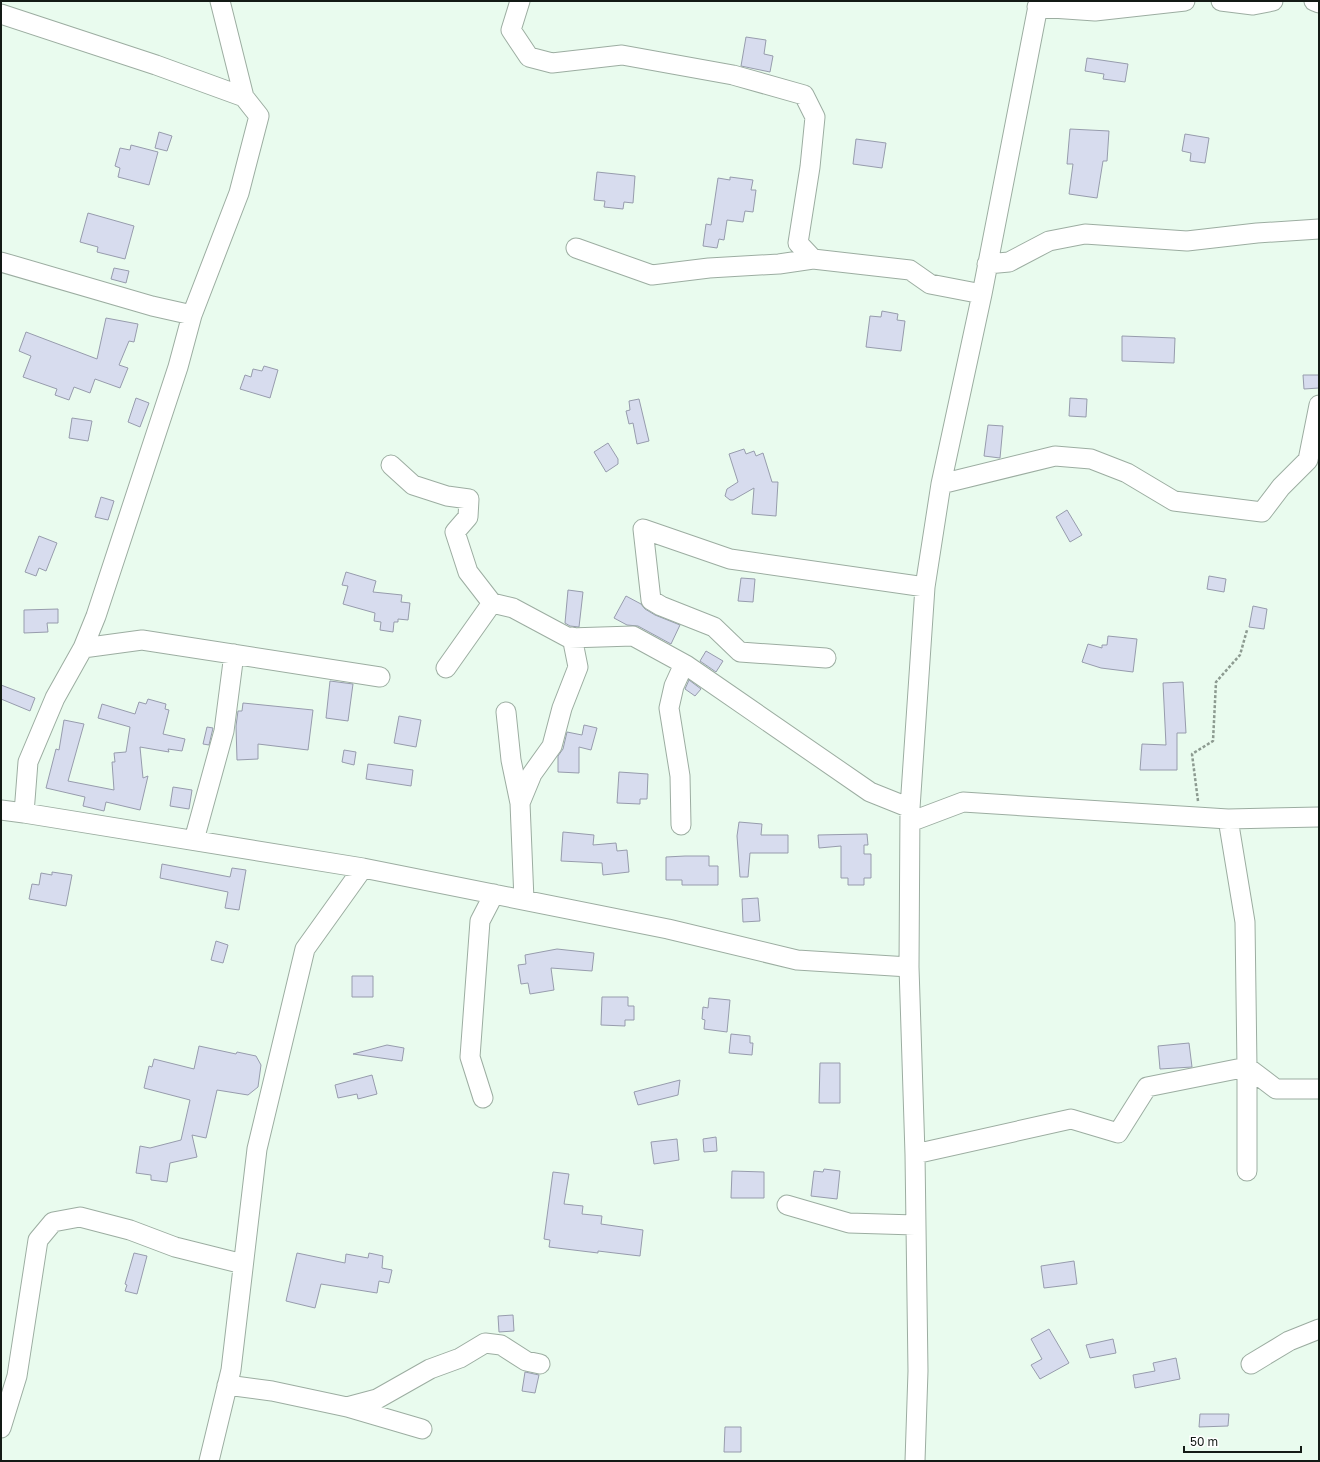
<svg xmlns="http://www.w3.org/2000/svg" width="1320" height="1462" font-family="'Golos Text',sans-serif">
  <rect width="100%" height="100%" fill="#e9fbee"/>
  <path fill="#d7dcee" stroke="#979cad" d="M746,37L766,40L764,54L773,56L770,72L741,66Z
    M1087,58L1128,64L1125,82L1103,79L1104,74L1085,71Z
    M1070,129L1109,131L1107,161H1103L1097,198L1069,194L1073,164H1067Z
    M159,132L172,136L167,151L155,148Z
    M1185,134L1209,138L1205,163L1190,161L1191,153L1182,151Z
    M856,139L886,143L882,168L853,164Z
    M131,145L158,152L149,185L118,177L120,168L115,166L120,148L130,150Z
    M597,172L635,176L633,203L624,202L623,209L604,207L605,201L594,200Z
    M730,177L753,180L751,190H756L753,212L745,211L743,222L727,220L724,240L719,239L717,248L703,246L706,224L711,225L718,178L730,180Z
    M88,213L134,226L125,259L97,252L98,247L80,242Z
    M114,268L129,271L126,283L111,279Z
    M882,311L898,314L897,320L905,321L901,351L866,347L870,316L881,317Z
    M106,318L138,324L134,342L129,341L119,365L128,368L120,388L95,379L90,393L74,387L69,400L55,395L57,389L23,377L31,356L19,351L26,332L97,359Z
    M1122,336L1175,338L1174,363L1122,361Z
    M264,366L278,370L270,398L240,389L245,375L251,377L253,369L262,371Z
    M1303,375H1319V388L1304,389Z
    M136,398L149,403L140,427L128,422Z
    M1070,398L1087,399L1086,417L1069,416Z
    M639,399L649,441L637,444L633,423L629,424L626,411L630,410L629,401Z
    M72,418L92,421L88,441L69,438Z
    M988,425L1003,426L1000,458L984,456Z
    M608,443L618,459V464L606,472L594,452Z
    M744,449L746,454L754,451L756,456L763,453L772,482H778L776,516L752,514L754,488L733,500H730L725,496L727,489L738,482L729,454Z
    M101,497L114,501L108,520L95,517Z
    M1067,510L1082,535L1070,542L1056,517Z
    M39,536L57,543L46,571L39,568L36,576L25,572Z
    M346,572L376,581L373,592L402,595L401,602L410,603L408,620L398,619V622H394L393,632L380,630L381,622L374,621L375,613L343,604L348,586L342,585Z
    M1209,576L1226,579L1224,592L1207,589Z
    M741,578L755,579L753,602L738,601Z
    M568,590L583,592L579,627L570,626L565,623Z
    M626,596L641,604L645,609L655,615L680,625L671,644L638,626L627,625L614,618Z
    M1253,606L1267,609L1264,629L1249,627Z
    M58,609V623H47L48,632L24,633V610Z
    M1108,636L1137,639L1133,672L1101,668L1082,662L1088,644L1102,648V645H1107Z
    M706,651L723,661L716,672L700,661Z
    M689,680L701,689L695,696L685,689Z
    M330,681L353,684L348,721L326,718Z
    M1183,682L1186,733H1177V770H1140L1142,744L1166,745L1163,683Z
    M1,685L35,698L30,711L1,699Z
    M148,699L166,704L165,709L169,710L163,734L185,739L182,751L168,749L169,752L140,747L143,778L148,776L140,810L106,802L104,811L83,806L85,797L46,788L56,749L59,750L64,720L84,724L68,781L114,790L112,762H115L114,753L126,752L130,727L98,718L102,704L135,714L139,702L146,704Z
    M243,703L313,710L308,750L258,744V759L237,760L236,726L238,711H242Z
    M399,716L421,720L416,747L394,743Z
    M584,725L597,728L591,750L579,747V773L558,772V756L563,749L567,732L582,735Z
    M207,727L213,728L209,745L203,744Z
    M344,750L356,752L354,765L342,762Z
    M368,764L413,770L411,786L366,779Z
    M619,772L648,774L647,799H640V804L617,803Z
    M173,787L192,790L189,809L170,806Z
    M739,822L762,824L761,835H788V853H750L748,877H740L737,836Z
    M563,832L594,835L593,845L616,843L617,851L627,850L629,872L603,875L602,863L561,861Z
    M867,834L868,845H864V854H871V878H864V885H848V878H841V846L819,848L818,835Z
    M685,856H709V866H718V885H682V880H666V857Z
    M162,864L230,877L232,868L246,870L239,910L225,908L228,892L160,878Z
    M52,872L72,875L66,906L29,899L32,884L39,885L41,873L52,875Z
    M758,898L760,921L743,922L742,899Z
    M216,941L228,945L223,963L211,960Z
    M557,949L594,953L592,971L551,968L554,990L530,994L528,983L521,984L518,965L526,964L525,955Z
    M352,976H373V997H352Z
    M602,997H628V1006H634V1020H625V1026L601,1025Z
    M709,998L730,1000L727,1032L704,1029L705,1020L702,1019L703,1007L708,1008Z
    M731,1034L750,1036V1043H753L752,1055L729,1053Z
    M1189,1043L1192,1067L1160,1069L1158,1046Z
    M387,1045L404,1048L402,1061L353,1054Z
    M199,1046L236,1054L237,1052L256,1056L261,1065L258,1087L248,1095L217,1090L206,1138L192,1135L197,1157L170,1163L167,1182L151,1180V1175L136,1173L140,1146L150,1148L181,1140L190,1100L144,1088L149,1066L152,1067L154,1059L194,1069Z
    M820,1063H840V1103H819Z
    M372,1075L377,1094L358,1099L357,1094L338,1098L335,1085Z
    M680,1080L678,1095L638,1105L634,1092Z
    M716,1137L717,1151L704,1152L703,1139Z
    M677,1139L679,1160L654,1164L651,1142Z
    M824,1169L840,1171L837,1199L811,1196L814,1171L823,1172Z
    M732,1171L764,1172V1198H731Z
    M553,1172L569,1174L564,1204L583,1206L582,1214L602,1216L601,1224L643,1230L640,1256L598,1251V1253L549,1247L550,1240L544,1239Z
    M134,1253L147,1256L137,1294L125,1291L127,1285L125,1284Z
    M297,1253L345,1263L346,1254L368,1258L369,1253L383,1256L382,1268L392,1270L389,1283L379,1281L377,1293L321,1284L315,1308L286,1301Z
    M1074,1261L1077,1284L1044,1288L1041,1266Z
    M513,1315L514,1331L499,1332L498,1316Z
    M1049,1329L1069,1363L1040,1379L1031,1365L1042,1359L1031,1339Z
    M1113,1339L1116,1353L1090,1358L1086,1345Z
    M1176,1358L1180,1379L1135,1388L1133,1375L1155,1371L1153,1363Z
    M525,1372L539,1375L535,1393L522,1391Z
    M1200,1414H1229L1228,1426L1199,1427Z
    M725,1427H741V1452H724Z"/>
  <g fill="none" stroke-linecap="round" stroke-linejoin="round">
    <defs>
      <path id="minor" d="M220,1L244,97
        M520,1L511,30L529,57L552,63L622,55L733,75L804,95L815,117L810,167L798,243L813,259L910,270L930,284L982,294
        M1221,1L1253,5L1273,1
        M1314,1L1319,3
        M1037,7L1095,11L1185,1
        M1,14L156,65L244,97L259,116L239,193L192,315L178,367L96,616L83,648L55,698L28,762L24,813
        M576,248L652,275L709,268L779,264L813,259
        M1,262L152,306L192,315
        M987,264L1009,262L1049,241L1085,234L1187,241L1257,233L1319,229
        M391,465L413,485L447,496L469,499L468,517L455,532L468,572L492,603
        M941,484L1055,456L1091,459L1127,473L1174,501L1262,512L1281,487L1308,460L1319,405
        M83,648L142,640L380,677
        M826,658L740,652L714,627L661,606L651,600L643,529L730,559L925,587
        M446,668L492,603L513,608L569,638L633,636L686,665L870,792L910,808
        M506,712L511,760L520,803L524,900
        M520,803L532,774L552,746L562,708L578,667L572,637
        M1,810L24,813L363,868L668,929L797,960L909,967
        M1228,819L1245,922L1247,1067L1276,1089H1319
        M910,822L963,802L1228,819L1319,817
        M681,825L680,776L669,708L674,686L684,664
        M194,840L224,731L234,654
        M483,1098L470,1057L480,921L494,894
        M915,1154L1071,1119L1118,1133L1147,1087L1247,1067V1171
        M787,1205L849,1223L915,1225
        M1251,1364L1289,1341L1319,1329
        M227,1385L272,1391L347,1407L377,1399L430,1369L460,1358L485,1343L501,1345L526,1361L540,1364
        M347,1407L422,1429
        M1,1428L17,1376L38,1240L53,1222L80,1217L130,1230L175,1247L243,1264
        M209,1461L231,1370L257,1149L305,949L363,868
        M915,1461L918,1371L915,1154L909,967L910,808L925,587L941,484L982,294L1039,1"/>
    </defs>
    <use href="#minor" stroke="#9cada1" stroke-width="21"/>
    <path stroke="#8d9b91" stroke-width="2.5" stroke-dasharray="3 2" stroke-linecap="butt" d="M1198,801L1192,754L1213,741L1216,682L1240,655L1247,630"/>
    <use href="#minor" stroke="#fff" stroke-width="19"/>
  </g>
  <rect width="1320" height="1462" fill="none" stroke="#131a15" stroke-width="4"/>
  <path d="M1184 1446v6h117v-6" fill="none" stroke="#131a15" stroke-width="2"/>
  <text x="1190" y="1446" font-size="12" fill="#131a15" stroke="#ffffff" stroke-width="3" paint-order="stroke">50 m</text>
</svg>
